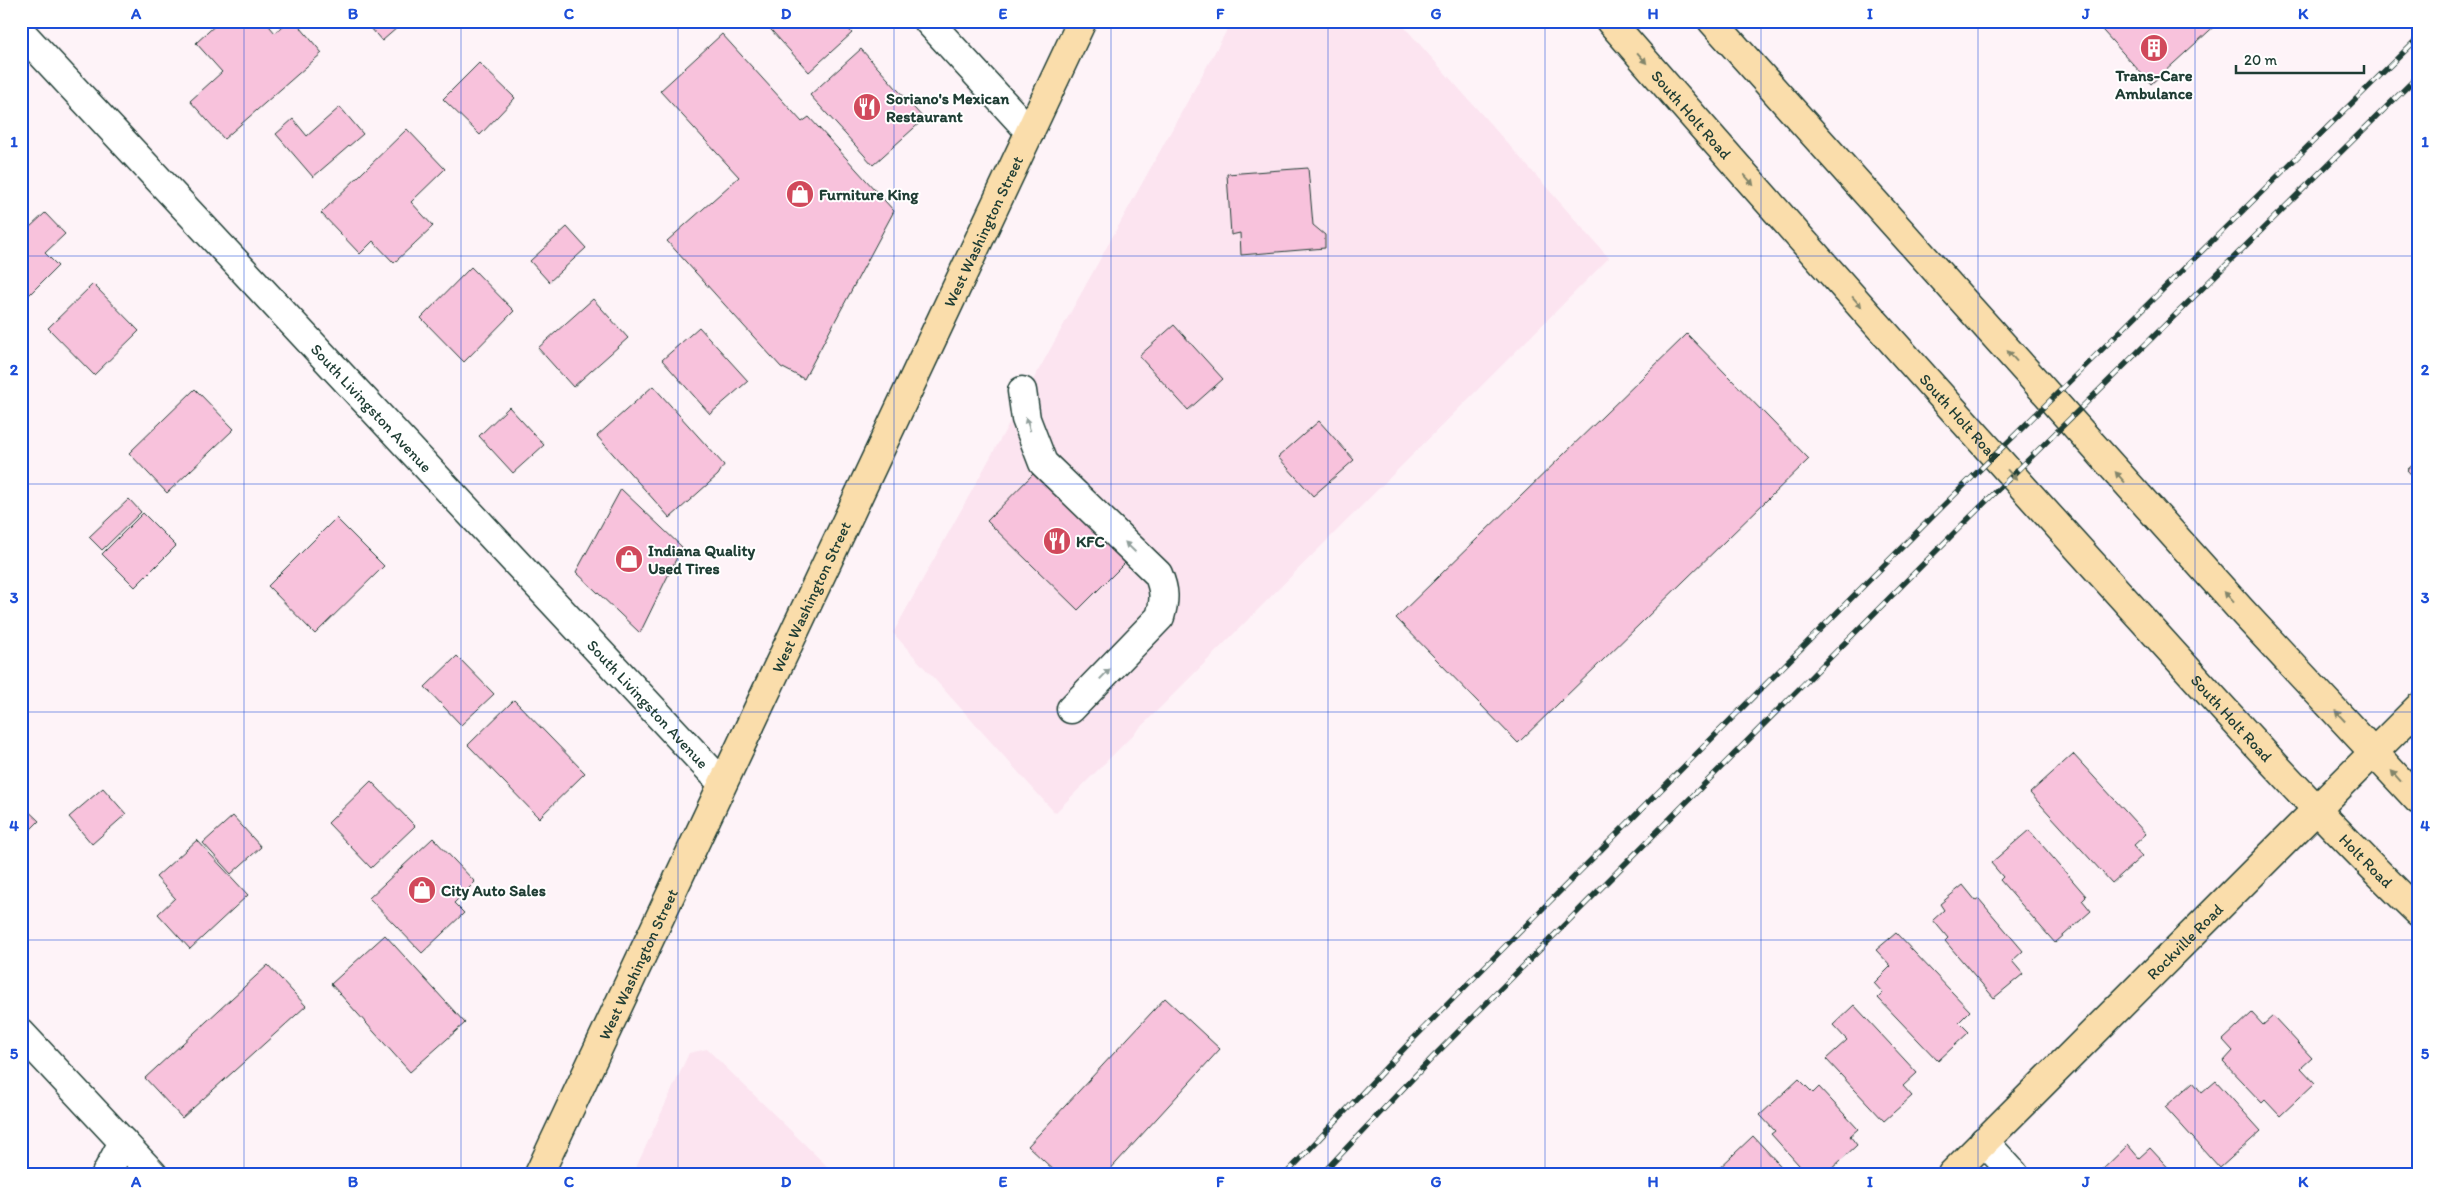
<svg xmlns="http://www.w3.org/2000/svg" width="2439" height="1195" font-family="Itim,sans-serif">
  <rect width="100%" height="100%" fill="#fef3f8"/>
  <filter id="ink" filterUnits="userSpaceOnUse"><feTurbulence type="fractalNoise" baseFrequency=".02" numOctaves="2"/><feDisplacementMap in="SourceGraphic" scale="10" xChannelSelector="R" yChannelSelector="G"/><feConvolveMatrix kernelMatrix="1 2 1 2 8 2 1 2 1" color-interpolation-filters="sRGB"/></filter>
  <g filter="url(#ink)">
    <path fill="#fce4f0" d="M1232,21H1399L1609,258L1055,813L893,633Z
      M707,1049L835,1174H633L689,1053Z"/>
    <path fill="#f8c2dc" stroke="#1f3d34" d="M220,21H265L275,33L289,21H295L322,53L224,139L190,101L222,72L196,43Z
      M365,21H405L382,41Z
      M562,21H579L570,30Z
      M763,21H841L852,33L809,72Z
      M2094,21H2220L2151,84Z
      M722,34L802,122L809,117L894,211L804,379L781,367L667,241L739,177L660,91Z
      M861,49L924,119L873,165L810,95Z
      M479,63L515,98L480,135L443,99Z
      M340,107L363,134L313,177L276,134L293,119L307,136Z
      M407,129L445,169L411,202L433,226L394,263L373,241L360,254L321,213Z
      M1308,168L1313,225L1325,235V248L1241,255L1240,233L1231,235L1227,174Z
      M45,213L65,234L45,253L58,266L24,300L21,297V220L29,228Z
      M567,227L586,248L549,282L530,261Z
      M471,267L514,311L464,362L421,318Z
      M93,284L139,331L94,375L48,328Z
      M593,299L628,338L573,387L538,348Z
      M1174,325L1223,379L1188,410L1139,356Z
      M699,327L748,381L710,414L662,360Z
      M1687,334L1809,459L1518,743L1396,618Z
      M653,386L724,465L718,475L670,518L597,436Z
      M195,389L234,429L167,493L129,453Z
      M509,407L544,445L513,473L479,436Z
      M1319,421L1354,460L1313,496L1278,457Z
      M2418,460V482L2407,470Z
      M1037,470L1128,560L1078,610L987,521Z
      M621,489L682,547L640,633L576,572Z
      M129,499L141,512L102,550L89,537Z
      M143,513L176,546L135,587L102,554Z
      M336,518L384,566L315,634L268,586Z
      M457,656L494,694L461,725L425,687Z
      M514,700L585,773L539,818L468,745Z
      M2073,754L2146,834L2133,846L2142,856L2112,883L2030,793Z
      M371,781L415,826L371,868L328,823Z
      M103,788L126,814L92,844L69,817Z
      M21,804L39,821L21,839Z
      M233,816L261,847L231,874L203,843Z
      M2029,830L2086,896L2082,900L2091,911L2055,943L2000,880L2003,877L1991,863Z
      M433,838L475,882L454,903L464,913L422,953L369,898Z
      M197,840L248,895L190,949L158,914L175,898L156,877Z
      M1963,885L1976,901L1979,899L2023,951L2012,961L2023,974L1994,998L1945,941L1948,938L1933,920L1944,910L1940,904Z
      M1896,933L1970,1011L1959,1022L1969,1032L1938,1061L1878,998L1883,993L1874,983L1891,966L1876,950Z
      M385,935L465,1023L410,1072L331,984Z
      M268,965L306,1006L182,1118L145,1078Z
      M1165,998L1220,1049L1106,1174H1058L1028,1146Z
      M1854,1005L1917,1073L1903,1086L1912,1096L1884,1121L1826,1059L1847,1040L1833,1025Z
      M2252,1013L2263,1025L2273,1016L2312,1058L2301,1068L2315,1083L2280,1116L2265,1100L2262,1103L2223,1062L2233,1051L2223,1040Z
      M1799,1079L1813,1093L1819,1087L1858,1129L1850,1136L1857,1145L1826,1174H1807L1771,1134L1775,1131L1760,1115Z
      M2216,1081L2261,1131L2220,1168L2165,1107L2193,1082L2202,1093Z
      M1753,1136L1788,1174H1713Z
      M2128,1145L2139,1158L2150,1148L2174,1174H2098Z"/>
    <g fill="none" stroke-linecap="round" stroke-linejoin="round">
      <defs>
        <g id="minor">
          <path d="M928,21L1030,132"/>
          <path id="s1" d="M21,32L722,783"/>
          <path d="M1022,391L1026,419L1043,463L1158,574C1165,590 1165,600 1160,617L1071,709"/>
          <path d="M21,1033L153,1174"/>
          <path d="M1984,1141L2014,1174"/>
          <path d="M106,1174L123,1142"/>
        </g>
        <g id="major">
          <path id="s2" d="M1610,21C1770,205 1932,387 2096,568C2201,684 2305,802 2418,912"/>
          <path d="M1712,21L2241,610L2418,800"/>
          <path id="s3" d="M539,1174L1082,21"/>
          <path id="s4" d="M1952,1174L2418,708"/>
        </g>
      </defs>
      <use href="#minor" stroke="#1f3d34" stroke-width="31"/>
      <use href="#major" stroke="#1f3d34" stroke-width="31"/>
      <use href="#minor" stroke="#fff" stroke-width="28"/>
      <use href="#major" stroke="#faddab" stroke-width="28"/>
      <defs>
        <path id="rail" d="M1286,1174L1413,1039L1940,509L2418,38
          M1322,1174L1433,1057L1959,528L2418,76"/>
      </defs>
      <use href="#rail" stroke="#1f3d34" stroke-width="5.5"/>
      <use href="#rail" stroke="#fff" stroke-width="4" stroke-dasharray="11" stroke-linecap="butt"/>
    </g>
    <defs><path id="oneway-solid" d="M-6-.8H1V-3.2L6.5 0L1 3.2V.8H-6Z" transform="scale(1.25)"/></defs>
    <g fill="#82856a">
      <use href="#oneway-solid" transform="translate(1642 58) rotate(49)"/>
      <use href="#oneway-solid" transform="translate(1749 180) rotate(49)"/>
      <use href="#oneway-solid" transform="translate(1857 302) rotate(49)"/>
      <use href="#oneway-solid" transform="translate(2012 356) rotate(-132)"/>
      <use href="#oneway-solid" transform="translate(2012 475) rotate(48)"/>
      <use href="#oneway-solid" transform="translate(2120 477) rotate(-132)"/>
      <use href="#oneway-solid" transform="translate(2229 597) rotate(-132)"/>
      <use href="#oneway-solid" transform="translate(2340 716) rotate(-133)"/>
      <use href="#oneway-solid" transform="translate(2396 776) rotate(-132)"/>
    </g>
    <g fill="#8f9e9a">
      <use href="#oneway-solid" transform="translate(1028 424) rotate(-108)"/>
      <use href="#oneway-solid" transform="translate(1130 547) rotate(-136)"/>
      <use href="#oneway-solid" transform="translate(1105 674) rotate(-46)"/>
    </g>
  </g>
  <path fill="none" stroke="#1d4ed8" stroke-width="1" stroke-opacity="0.55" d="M244,21V1174M461,21V1174M678,21V1174M894,21V1174M1111,21V1174M1328,21V1174M1545,21V1174M1761,21V1174M1978,21V1174M2195,21V1174M21,256H2418M21,484H2418M21,712H2418M21,940H2418"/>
  <defs>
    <symbol id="building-disc" viewBox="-11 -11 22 22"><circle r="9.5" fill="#d1495b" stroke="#fff"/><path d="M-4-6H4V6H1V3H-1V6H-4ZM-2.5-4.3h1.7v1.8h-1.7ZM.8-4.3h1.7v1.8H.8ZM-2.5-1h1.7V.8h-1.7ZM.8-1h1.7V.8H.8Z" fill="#fff"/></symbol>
    <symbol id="restaurant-disc" viewBox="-11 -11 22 22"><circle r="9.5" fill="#d1495b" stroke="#fff"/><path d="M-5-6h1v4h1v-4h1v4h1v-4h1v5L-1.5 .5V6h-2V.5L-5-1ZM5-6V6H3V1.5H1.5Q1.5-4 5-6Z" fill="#fff"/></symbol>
    <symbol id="shop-disc" viewBox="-11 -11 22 22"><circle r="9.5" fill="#d1495b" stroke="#fff"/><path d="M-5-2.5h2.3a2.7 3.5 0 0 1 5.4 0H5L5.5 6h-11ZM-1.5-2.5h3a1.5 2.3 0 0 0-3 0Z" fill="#fff"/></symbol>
  </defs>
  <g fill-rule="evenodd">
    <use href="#building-disc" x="2138" y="32" width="32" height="32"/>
    <use href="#restaurant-disc" x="851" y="91" width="32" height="32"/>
    <use href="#shop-disc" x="784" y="178" width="32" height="32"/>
    <use href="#restaurant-disc" x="1041" y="525" width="32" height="32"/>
    <use href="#shop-disc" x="613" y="543" width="32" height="32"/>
    <use href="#shop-disc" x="406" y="874" width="32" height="32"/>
  </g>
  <g text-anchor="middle" stroke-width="4" stroke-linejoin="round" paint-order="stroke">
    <g font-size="16" font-weight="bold" fill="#1f3d34" stroke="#fff" text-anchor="start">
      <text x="2154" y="81" text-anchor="middle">Trans-Care<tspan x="2154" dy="18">Ambulance</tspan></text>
      <text x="886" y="104">Soriano's Mexican<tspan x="886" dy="18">Restaurant</tspan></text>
      <text x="819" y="200">Furniture King</text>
      <text x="1076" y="547">KFC</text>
      <text x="648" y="556">Indiana Quality<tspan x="648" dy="18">Used Tires</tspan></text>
      <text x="441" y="896">City Auto Sales</text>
    </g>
    <g font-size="16" fill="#1f3d34" stroke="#fff">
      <text dy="6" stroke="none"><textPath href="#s2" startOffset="124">South Holt Road</textPath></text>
      <text dy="6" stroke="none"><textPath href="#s3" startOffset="1042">West Washington Street</textPath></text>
      <text dy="6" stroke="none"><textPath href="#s1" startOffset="514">South Livingston Avenue</textPath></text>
      <text dy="6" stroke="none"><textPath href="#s2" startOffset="529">South Holt Road</textPath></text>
      <text dy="6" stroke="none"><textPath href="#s3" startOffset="638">West Washington Street</textPath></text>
      <text dy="6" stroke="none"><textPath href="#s1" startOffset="919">South Livingston Avenue</textPath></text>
      <text dy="6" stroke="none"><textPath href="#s2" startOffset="934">South Holt Road</textPath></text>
      <text dy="6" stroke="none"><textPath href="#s2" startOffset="1130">Holt Road</textPath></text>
      <text dy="6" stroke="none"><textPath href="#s4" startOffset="329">Rockville Road</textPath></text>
      <text dy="6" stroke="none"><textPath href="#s3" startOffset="232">West Washington Street</textPath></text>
    </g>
  </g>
  <rect width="2439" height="1195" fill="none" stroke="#fff" stroke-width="55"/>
  <path d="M2236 65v8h128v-8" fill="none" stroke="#1f3d34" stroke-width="2.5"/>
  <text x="2244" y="65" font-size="15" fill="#1f3d34" stroke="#ffffff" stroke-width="4" paint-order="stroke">20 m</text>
  <rect x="28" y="28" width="2384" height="1140" fill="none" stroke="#1d4ed8" stroke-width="2"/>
  <g font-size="16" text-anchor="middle" font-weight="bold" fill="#1d4ed8">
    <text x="136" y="19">A</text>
    <text x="353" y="19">B</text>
    <text x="569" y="19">C</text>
    <text x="786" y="19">D</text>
    <text x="1003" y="19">E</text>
    <text x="1220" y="19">F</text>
    <text x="1436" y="19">G</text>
    <text x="1653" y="19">H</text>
    <text x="1870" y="19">I</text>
    <text x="2086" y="19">J</text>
    <text x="2303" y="19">K</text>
    <text x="14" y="147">1</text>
    <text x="2425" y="147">1</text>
    <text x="14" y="375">2</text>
    <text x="2425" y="375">2</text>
    <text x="14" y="603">3</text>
    <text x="2425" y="603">3</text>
    <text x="14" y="831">4</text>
    <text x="2425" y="831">4</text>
    <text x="14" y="1059">5</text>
    <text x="2425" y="1059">5</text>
    <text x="136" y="1187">A</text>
    <text x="353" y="1187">B</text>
    <text x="569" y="1187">C</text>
    <text x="786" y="1187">D</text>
    <text x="1003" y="1187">E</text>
    <text x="1220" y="1187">F</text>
    <text x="1436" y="1187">G</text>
    <text x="1653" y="1187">H</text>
    <text x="1870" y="1187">I</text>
    <text x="2086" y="1187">J</text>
    <text x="2303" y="1187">K</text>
  </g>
</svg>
